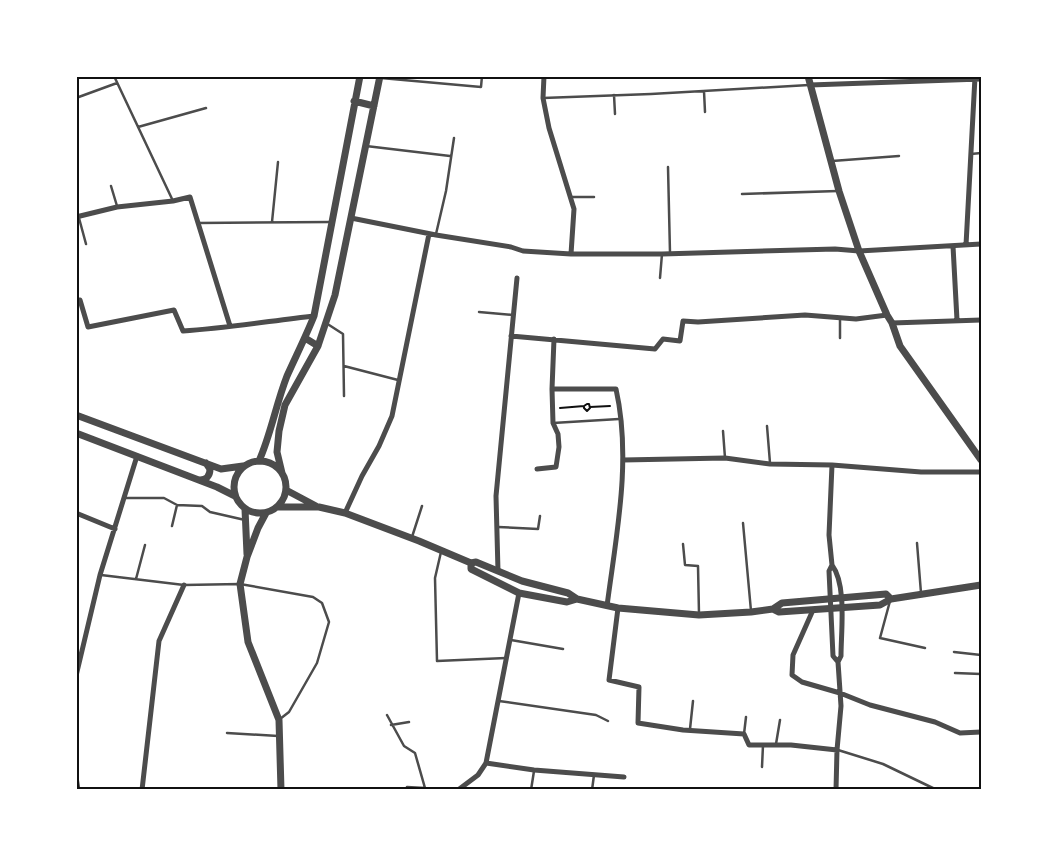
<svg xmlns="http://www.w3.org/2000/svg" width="1057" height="866" font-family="'DM Sans',sans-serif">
  <rect width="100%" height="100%" fill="#fff"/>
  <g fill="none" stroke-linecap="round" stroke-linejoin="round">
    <path stroke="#111" stroke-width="2" d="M590,407L610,406
      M560,408L584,406L587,404H589L590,408L587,411L584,408V406"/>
    <path stroke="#4c4c4c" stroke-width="2.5" d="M114,76L173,201
      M381,78L481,87L482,76
      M704,91L705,112
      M614,95L615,114
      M76,98L117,83
      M543,98L651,94L809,85
      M138,127L206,108
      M366,146L450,156
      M971,154L981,153
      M832,161L899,156
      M668,167L670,253
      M111,186L117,206
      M742,194L838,191
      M572,197H594
      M76,207L86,244
      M272,222L278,162
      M198,223L331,222
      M436,234L446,191L454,138
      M660,278L662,254
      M479,312L513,315
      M326,323L343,334L344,396
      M840,338V318
      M344,366L398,380
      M553,423L619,419
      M767,426L770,463
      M723,431L725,458
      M125,498H164L177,505L202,506L210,512L245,520
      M743,523L751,611
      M172,526L177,505
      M498,527L538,529L540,516
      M412,537L422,506
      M917,543L921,593
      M683,544L685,565L698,566L699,614
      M441,552L435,578L437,661L506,658
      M101,575L184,585L240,584L313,597L322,603L329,622L317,663L289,712L280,719
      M136,579L145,545
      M890,601L880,638L925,648
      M511,640L563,649
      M954,652L981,655
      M955,673L981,674
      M499,701L596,715L608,721
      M387,715L404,746L415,753L425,788L436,790
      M391,725L409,722
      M690,729L693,701
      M227,733L278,736
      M744,734L746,717
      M776,744L780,720
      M838,750L883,764L937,790
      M762,767L763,745
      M406,790L407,787L425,788
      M531,790L534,771
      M592,790L594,775"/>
    <path stroke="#4c4c4c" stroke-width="5" d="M544,76L543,98L549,128L574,209L571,254
      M810,85L981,79
      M76,217L117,207L173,201L190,197L230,326
      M351,218L436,235L511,247L523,251L571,254H662L835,249L859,251L981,244
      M966,245L975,77
      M953,246L957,320
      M80,300L88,327L174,310L183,331C226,328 270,321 314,316
      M892,323L981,320
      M511,336L655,349L663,339L680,341L683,321L698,322L805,315L856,319L887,315
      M552,389H616C632,460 616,536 607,606
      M623,460L725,458L770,464L832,465L921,472H981
      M537,469L556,467L559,447L558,434L553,423L552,389L554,339
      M76,513L115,529
      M345,513L362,476L379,446L392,416L429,234
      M832,565C847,585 841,631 841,656L838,662L833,656L829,571L832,565L829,535L832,465
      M498,571L496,496L517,278
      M618,608L609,680L639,687L638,723L683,730L744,734L749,745H791L837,750
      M813,610L793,655L792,675L802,682L840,693L870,705L935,722L960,733L981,732
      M76,676L100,575L137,456
      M486,763L534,770L624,777
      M76,777L78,790
      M142,790L159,641L184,585
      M458,790L478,775L486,763L519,593
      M836,790L837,750L841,706L838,662"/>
    <path stroke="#4c4c4c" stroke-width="7" d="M808,76L839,191L859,251L887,315L892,323L900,346L981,460
      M354,101L374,106
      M305,338L318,346
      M76,415L221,469L243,466
      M76,433L217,487L235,496
      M234 487a26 26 0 1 1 52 0a26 26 0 1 1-52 0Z
      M259,461C271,434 276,404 287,376C296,356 306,336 314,316L360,76
      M282,473L277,452L279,431L285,405L318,346L335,295L380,76
      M200,480C206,480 210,476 210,469L206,463
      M286,490L316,506
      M278,507H319L345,513L419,541L471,563L476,562L522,581L568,593L577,599L618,608L699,615L751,612L773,609L782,603L886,594L891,599
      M245,509L247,554
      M266,513L258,528L247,557L240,584L248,642L279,720L281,790
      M471,563V569L519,593L567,602L577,599
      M773,609L779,612L880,605L891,599L981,585"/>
  </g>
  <rect width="1057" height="866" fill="none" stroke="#ffffff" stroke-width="155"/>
  <rect x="78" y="78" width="902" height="710" fill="none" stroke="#111" stroke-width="2"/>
</svg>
